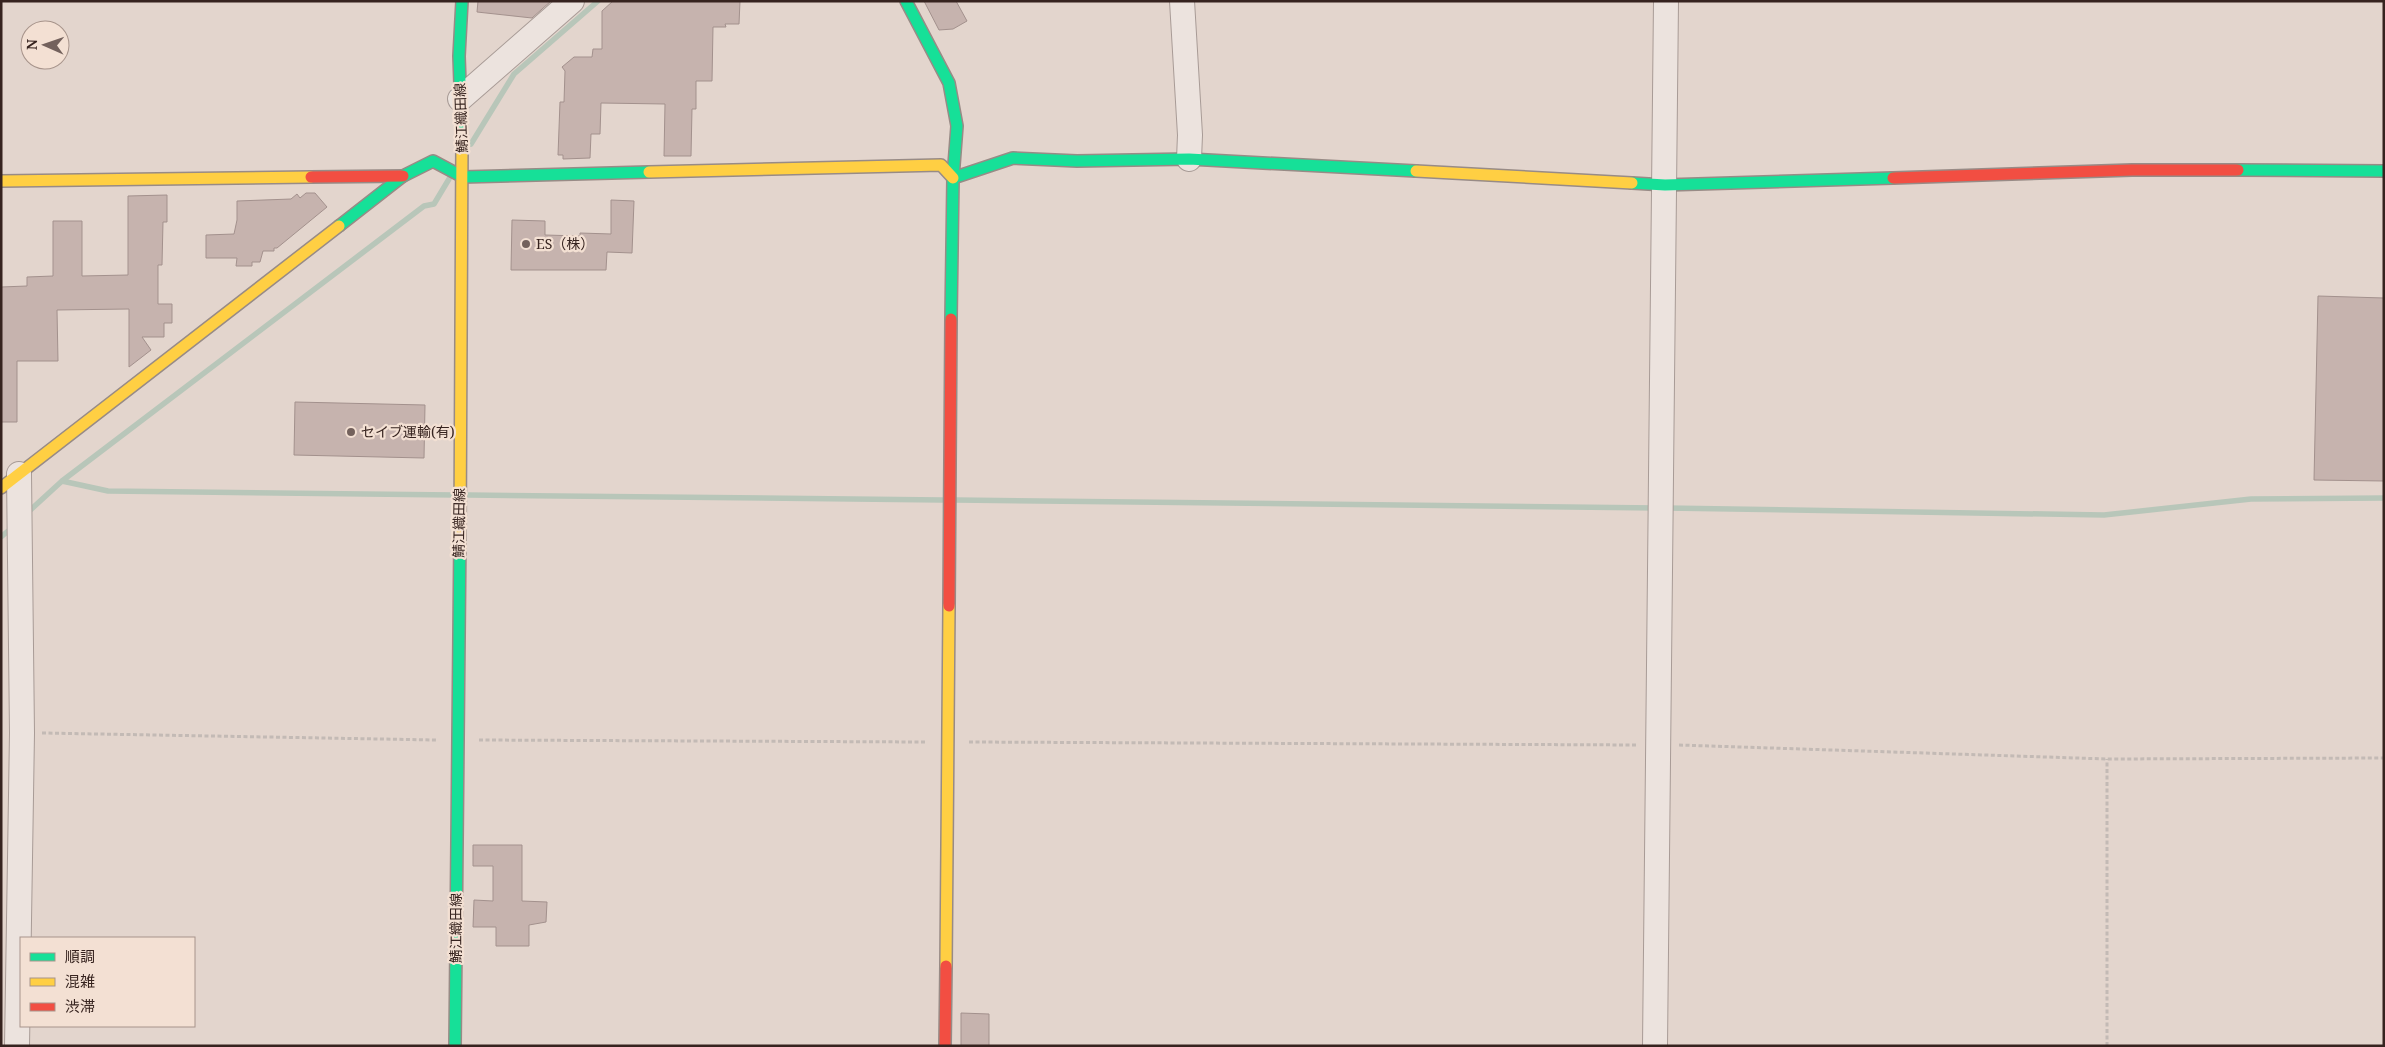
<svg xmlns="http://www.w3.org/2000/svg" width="2385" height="1047" font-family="'Noto Serif','Noto Sans JP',serif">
  <rect width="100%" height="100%" fill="#e3d5cd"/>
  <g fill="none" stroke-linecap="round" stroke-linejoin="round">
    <path stroke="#b8c6b9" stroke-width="5.5" d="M471,144L514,74L598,1
      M62,481L108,491L454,495
      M468,495L942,500
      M956,500L1657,508
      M1666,508L2104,515L2251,499L2384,498
      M26,514L62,481L424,206L434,204L449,179
      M1,537L14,526"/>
  </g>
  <path fill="#c6b3ae" stroke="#a3918d" d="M478,1H551L532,18L477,12Z
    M613,1H740L739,24H725L726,27H713L712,81H696V109H692L691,156H664L665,104L601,103L600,134H591L590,158L563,159V155H558L560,102H564L565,71L562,67L574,57H592L593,49H602V11Z
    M924,1H956L967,21L953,29L939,30Z
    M306,193H315L327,207L277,248H274V251H263L260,262H252V266H236L237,258H206V235L234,234L237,220V201L291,199L297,194L300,198Z
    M167,195V222H163L162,265H158V304H172V323H164V337H142L151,350L129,367V309L57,310L58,361H17V422H1V287L27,286V277L53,276V221H82V276L128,275V196Z
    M611,200L634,201L632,253L607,252L606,270H511L512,220L545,221V235L580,236V233L611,234Z
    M2318,296L2384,298V481L2314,480Z
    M295,402L425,405L424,458L294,455Z
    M473,845H522V901L547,902L546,922L529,925V946H496V927H473L474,900L493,901V866H473Z
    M961,1013L989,1014V1046H961Z"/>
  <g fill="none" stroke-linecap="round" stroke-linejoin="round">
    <defs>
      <path id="street" d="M1182,1L1190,135L1189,159
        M460,99L572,1
        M17,1046L22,733L19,474
        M1655,1046L1666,1"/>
      <path id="fast" d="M906,1L949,83L957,126L953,178L951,319
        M462,141L459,56L462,1
        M2238,170L2384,171
        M953,178L1013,158L1077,161L1189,159L1416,171
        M1632,183L1665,185L1893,178
        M339,226L403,176L433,161L463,177L649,172
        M455,1046L460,534"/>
      <path id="slow" d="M1416,171L1632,183
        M649,172L941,165L953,178
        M1,181L311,177
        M1,488L339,226
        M460,534L462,141
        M946,966L949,606"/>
      <path id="jam" d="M311,177L403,176
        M1893,178L2132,170H2238
        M949,606L951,319
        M945,1046L946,966"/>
    </defs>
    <use href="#street" stroke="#a89b96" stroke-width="26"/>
    <use href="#fast" stroke="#988b86" stroke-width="14"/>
    <use href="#slow" stroke="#988b86" stroke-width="14"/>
    <use href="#jam" stroke="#988b86" stroke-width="14"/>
    <path stroke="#c3bab5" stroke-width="3" stroke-dasharray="4 2.5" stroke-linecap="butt" d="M42,733L436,740
      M479,740L926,742
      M969,742L1638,745
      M1679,745L2107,759L2384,758
      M2107,1046V759"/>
    <use href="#street" stroke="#ece3de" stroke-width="24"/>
    <use href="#fast" stroke="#16e098" stroke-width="11"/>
    <use href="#slow" stroke="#ffcf43" stroke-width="11"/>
    <use href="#jam" stroke="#f24e42" stroke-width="11"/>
  </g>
  <g fill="#73615c" stroke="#f3e0d3" stroke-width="2">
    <circle cx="526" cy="244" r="5"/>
    <circle cx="351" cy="432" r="5"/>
  </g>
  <g text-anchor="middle" stroke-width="4.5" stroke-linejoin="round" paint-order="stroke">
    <g font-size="14" fill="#36231f" stroke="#f3e0d3">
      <text transform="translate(461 118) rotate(-92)" y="5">鯖江織田線</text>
      <text transform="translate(459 523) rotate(-89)" y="5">鯖江織田線</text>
      <text transform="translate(456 928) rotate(-90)" y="5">鯖江織田線</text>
    </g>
    <g font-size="14" fill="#36231f" stroke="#f3e0d3" text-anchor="start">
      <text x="536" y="249">ES（株）</text>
      <text x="361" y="437">セイブ運輸(有)</text>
    </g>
  </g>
  <rect width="2385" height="1047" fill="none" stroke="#36231f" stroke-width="5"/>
  <rect x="20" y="937" width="175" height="90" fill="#f3e0d3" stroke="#a7948b"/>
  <rect x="30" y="953" width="25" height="8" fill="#16e098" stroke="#a7948b"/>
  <text x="65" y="962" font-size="15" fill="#36231f">順調</text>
  <rect x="30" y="978" width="25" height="8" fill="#ffcf43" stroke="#a7948b"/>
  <text x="65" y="987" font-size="15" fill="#36231f">混雑</text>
  <rect x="30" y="1003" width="25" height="8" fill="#f24e42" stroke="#a7948b"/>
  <text x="65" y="1012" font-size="15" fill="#36231f">渋滞</text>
  <g transform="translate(45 45) rotate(272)"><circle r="24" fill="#f3e0d3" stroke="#a7948b"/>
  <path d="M0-4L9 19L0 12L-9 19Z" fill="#73615c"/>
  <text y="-8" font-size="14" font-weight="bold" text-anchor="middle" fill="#36231f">N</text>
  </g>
</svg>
